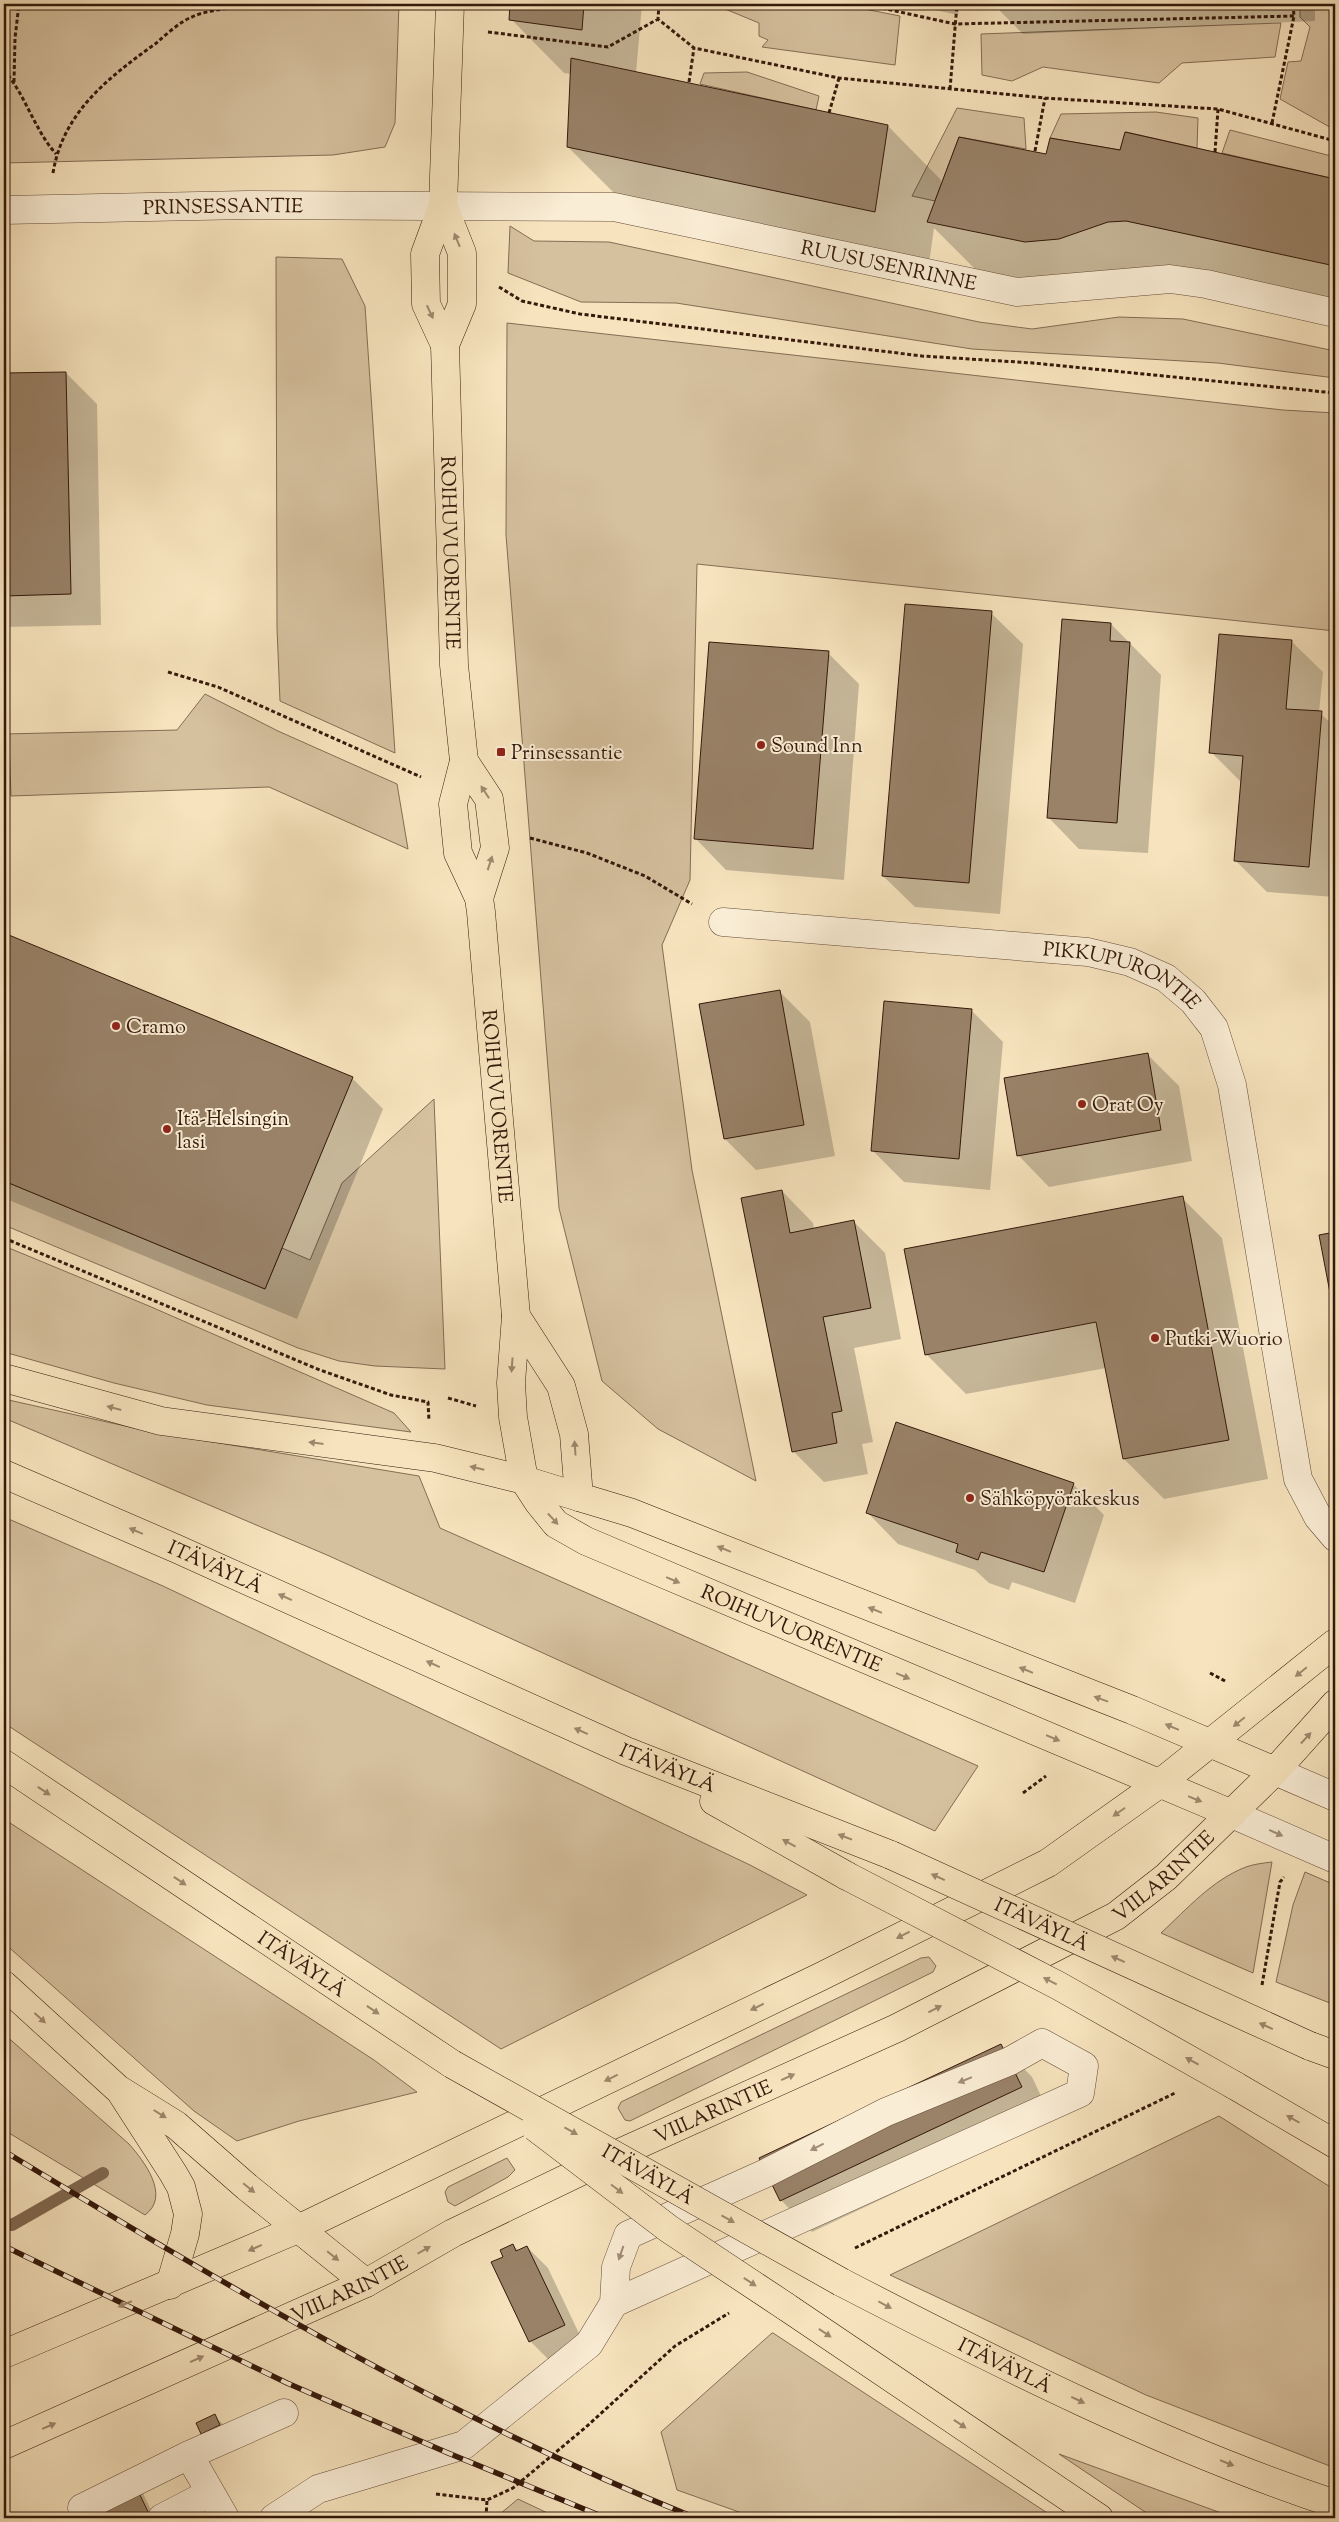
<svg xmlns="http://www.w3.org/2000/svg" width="1339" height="2522" font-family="'Sorts Mill Goudy',serif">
  <rect width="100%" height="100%" fill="#f7e4be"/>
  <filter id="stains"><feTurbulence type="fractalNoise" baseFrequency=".004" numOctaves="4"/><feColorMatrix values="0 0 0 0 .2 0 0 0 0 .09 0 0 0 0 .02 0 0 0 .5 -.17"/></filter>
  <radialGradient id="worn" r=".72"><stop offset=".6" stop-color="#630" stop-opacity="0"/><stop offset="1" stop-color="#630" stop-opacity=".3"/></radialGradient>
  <path fill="#d6c19f" stroke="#856c54" d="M4,4H399L395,123L385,147L333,155L4,163Z
    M713,4H839L900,16L895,65L762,47L768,40L759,36V23Z
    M1300,4H1335V130L1280,99L1288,62L1301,61L1310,27L1300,17Z
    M1281,23L1275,57L1182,63L1159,83L1043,67L1012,81L982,75L981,34Z
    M747,72L819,96L816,110L700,84L704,73Z
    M957,108L1024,118L1026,149L959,137L935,201L912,196Z
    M1156,112L1198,118L1197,148L1126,132L1120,150L1050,138L1061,114Z
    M1230,130L1335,157V179L1222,153Z
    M510,226L534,241L609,242L979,322L1032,329L1119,317L1183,319L1335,351V378L1218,363L972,349L676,303L581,302L508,273Z
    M276,257L342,259L365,306L395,753L280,701L277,628Z
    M507,323L1283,410L1335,413V631L697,564L690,880L662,945L692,1170L756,1481L658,1429L602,1381L559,1208L506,535Z
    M205,694L278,731L397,784L408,849L269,787L11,796L9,741H4V734L177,730Z
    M434,1099L445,1369L375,1366L339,1361L298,1348L4,1225V1181L265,1289L282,1248L310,1260L342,1183Z
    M4,1246L149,1306L394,1413L411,1432L207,1405L114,1383L4,1352Z
    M4,1399L152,1432L419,1476L440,1528L978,1766L935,1831L327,1555L4,1418Z
    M4,1517L163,1586L750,1865L807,1895L501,2049L4,1723Z
    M4,1819L374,2060L417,2092L299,2121L237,2141L194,2111L4,1943Z
    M1272,1862L1253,1973L1161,1933C1187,1909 1212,1880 1246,1867C1254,1864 1264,1863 1272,1862Z
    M1305,1872L1335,1885V2005L1276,1982L1293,1905Z
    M929,1957L936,1966L933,1972L630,2121L625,2120L618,2108L621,2102L921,1958Z
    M4,2034L129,2144C144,2161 171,2196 145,2215L4,2130Z
    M1219,2116L1335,2190V2468L1146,2395L890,2275Z
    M507,2158L515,2170L508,2177L455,2206L448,2202L445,2192L448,2187Z
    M772,2333H773L1055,2518H756L677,2490L661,2432Z
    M1059,2454L1235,2518H1154Z
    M518,2499L558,2518H495Z"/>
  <path fill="#0003" d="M511,4H642L636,73L888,126L941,180V187L1046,155L1121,152L1126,133L1335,179V307L1180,274L1114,292L982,276L934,228L929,264L622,201L568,147L571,74L564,73L511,19Z
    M908,4H960L958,15Z
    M993,4H1315V21L1023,34Z
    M66,373L97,404L101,625L4,627V374Z
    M991,613L1023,644L1000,914L915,907L883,876Z
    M1111,624L1161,675L1148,853L1079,849L1048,817Z
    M1291,641L1323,672L1319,712L1335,727V897L1267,892L1235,860L1242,783L1211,752Z
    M828,653L859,684L844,880L726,870L695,838Z
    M4,934L352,1078L383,1109L297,1319L4,1198Z
    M779,991L810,1022L835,1156L756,1170L725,1139Z
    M971,1010L1003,1042L990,1190L904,1182L873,1151Z
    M1147,1054L1179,1086L1192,1161L1049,1187L1018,1155Z
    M782,1191L813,1223L814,1229L853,1221L885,1253L901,1339L854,1348L873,1442L862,1444L868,1474L824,1482L793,1451Z
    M1182,1198L1222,1238L1268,1479L1164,1499L1124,1459L1106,1368L966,1394L926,1354Z
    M1335,1234V1301L1332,1298L1321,1236Z
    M1073,1484L1104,1515L1075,1603L1012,1582L1009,1590L989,1583L975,1570L898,1544L867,1512Z
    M1001,2045L1032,2077L1052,2119L812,2232L781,2200Z
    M513,2245L519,2251L527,2247L548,2268L585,2346L551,2362L530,2341L505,2258Z
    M214,2416L225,2426L213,2444L202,2434L198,2424Z
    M139,2485L155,2518H101Z"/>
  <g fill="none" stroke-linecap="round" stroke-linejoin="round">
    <path stroke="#816951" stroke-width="12" d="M4,2224L12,2225L103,2173"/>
  </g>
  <path fill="#998268" stroke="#34180a" d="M510,4H584L582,30L509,20Z
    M571,58L888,125L875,212L567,147Z
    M1125,132L1335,179V266L1126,221L1108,222L1059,239L1025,242L927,222L959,137L1046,154L1050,138L1120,150Z
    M66,372L71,594L4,596V373Z
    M905,604L992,611L969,883L882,876Z
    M1062,619L1111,623L1110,641L1130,642L1117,823L1047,818Z
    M1219,634L1292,640L1286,709L1322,711L1309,867L1234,861L1243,756L1209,753Z
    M709,642L829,651L813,849L694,839Z
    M4,933L353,1077L265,1289L4,1181Z
    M780,990L804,1125L724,1139L699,1004Z
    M884,1001L972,1009L959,1159L871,1151Z
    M1148,1053L1161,1130L1017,1156L1004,1078Z
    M782,1190L790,1233L854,1220L871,1308L823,1317L842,1411L832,1413L837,1443L792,1452L741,1198Z
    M1183,1196L1229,1440L1123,1459L1096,1322L925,1355L904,1249Z
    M1335,1232V1298H1331L1319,1235Z
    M896,1422L1074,1483L1044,1572L981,1552L978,1560L956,1552L958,1544L866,1513Z
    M1001,2044L1022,2087L780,2201L759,2158Z
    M513,2244L516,2251L527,2246L565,2325L529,2342L491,2262L503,2257L500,2250Z
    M215,2414L220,2425L201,2434L196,2423Z
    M129,2472L151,2518H100L87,2492Z"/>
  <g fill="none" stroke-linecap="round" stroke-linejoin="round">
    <defs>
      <g id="minor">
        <path id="s1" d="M4,210L247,205L614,207L1017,292L1170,279L1206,284L1335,313"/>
        <path id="s2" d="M723,922L1088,952L1130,962L1166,978L1193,1001L1214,1028L1232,1085L1298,1479L1318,1517L1335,1537"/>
        <path d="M1275,1771L1335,1797"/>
        <path d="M1232,1814L1335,1859"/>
        <path d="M189,2455L284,2413"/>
        <path d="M89,2518L82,2508L189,2455L225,2518"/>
        <path d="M162,2518L210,2493"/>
        <path d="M274,2518L318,2489L464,2445L589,2344L614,2303L1080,2093L1084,2066L1042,2043L1010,2061L886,2112L766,2173L628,2235L616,2267L614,2303"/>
      </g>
      <g id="major">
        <path id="s3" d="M443,205L462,253V304L445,345L454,665L464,761L453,804L458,853L479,898L481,912L516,1316L511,1383L513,1417L524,1480L539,1503L556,1524L586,1541L1232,1814"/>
        <path d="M445,345L426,304L425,254L443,205L450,4"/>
        <path d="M464,761L489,799L495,848L479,898"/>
        <path d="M516,1316L561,1386L574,1434L579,1497L632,1513L1132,1710L1275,1771"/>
        <path d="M4,2354L300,2228L822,1976L1048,1863L1159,1784L1335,1643"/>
        <path id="s4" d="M4,2445L366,2283L453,2233L615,2155L897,2028L1116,1916L1166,1877L1275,1771L1335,1704"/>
      </g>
      <g id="highway">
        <path d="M4,1378L161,1421L435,1458L524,1480L579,1497"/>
        <path id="s5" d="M4,1474L177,1549L626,1751L891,1855"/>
        <path id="s6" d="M4,1764L452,2064"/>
        <path d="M714,1801L847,1876"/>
        <path d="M4,1985L118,2089L176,2125L247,2187L366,2283"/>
        <path d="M1310,2046L1335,2055"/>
        <path d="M1234,2085L1335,2144"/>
        <path d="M122,2094L173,2173L181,2187L188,2214L185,2234L170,2285"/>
        <path id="s7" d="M841,2282C1001,2365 1164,2447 1335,2504"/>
        <path d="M785,2306L1099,2518"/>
      </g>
    </defs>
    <use href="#minor" stroke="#654b37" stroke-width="29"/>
    <use href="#major" stroke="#34180a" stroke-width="29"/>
    <use href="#highway" stroke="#34180a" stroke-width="29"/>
    <path stroke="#34180a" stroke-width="3" stroke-dasharray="4 2.5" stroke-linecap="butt" d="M659,4L658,19L694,48L839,78L1045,98L1218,109L1335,141
      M863,4L955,24L1294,16
      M488,32L608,47L658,19
      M4,70C26,96 34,129 56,154
      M14,82L15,38L19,4
      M689,82L694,48
      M950,89L957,4
      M829,113L839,78
      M1272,123L1294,16L1293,4
      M1035,151L1045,98
      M1215,152L1218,109
      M53,173C63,112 108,78 155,44C166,35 179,22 192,17C204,11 220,10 233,7L235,4
      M499,287L522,301L580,314L922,356L1033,363L1335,393
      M168,672L218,687L421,777
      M530,838L587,853L645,876L692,904
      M4,1238L320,1370L391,1395L428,1402L429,1421
      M448,1398L476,1406
      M1210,1673L1227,1682
      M1023,1793L1046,1776
      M1262,1985L1280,1882L1284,1877
      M855,2248L1175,2093
      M436,2494L487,2500L513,2488L586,2427L675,2346L729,2313
      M5,2518L24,2514
      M486,2518L487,2500"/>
    <use href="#minor" stroke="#faedd5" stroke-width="28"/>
    <use href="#major" stroke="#f7e4be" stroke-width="28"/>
    <use href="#highway" stroke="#f7e4be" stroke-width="28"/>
    <defs>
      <path id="rail" d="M4,2151C227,2287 454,2421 696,2518
        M4,2246L287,2383L448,2453L606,2518"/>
    </defs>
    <use href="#rail" stroke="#34180a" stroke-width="5.5"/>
    <use href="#rail" stroke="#faedd5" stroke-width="4" stroke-dasharray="11" stroke-linecap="butt"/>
    <defs>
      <g id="highway-bridge">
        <path id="s8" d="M891,1855L1310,2046"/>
        <path d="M847,1876L1059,1986L1234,2085"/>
        <path id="s9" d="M452,2064L841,2282"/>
        <path d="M535,2127L669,2229L785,2306"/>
      </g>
    </defs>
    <use href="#highway-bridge" stroke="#34180a" stroke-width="29" stroke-linecap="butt"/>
    <use href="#highway-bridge" stroke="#f7e4be" stroke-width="28"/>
  </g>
  <defs><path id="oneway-solid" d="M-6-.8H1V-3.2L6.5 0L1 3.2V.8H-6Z" transform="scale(1.25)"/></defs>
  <g fill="#9f886d">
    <use href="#oneway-solid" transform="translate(457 240) rotate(-112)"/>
    <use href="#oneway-solid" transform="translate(430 312) rotate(65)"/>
    <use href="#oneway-solid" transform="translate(485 792) rotate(-123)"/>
    <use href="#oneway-solid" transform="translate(490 863) rotate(-72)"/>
    <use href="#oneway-solid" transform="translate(512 1365) rotate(94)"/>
    <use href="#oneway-solid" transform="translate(114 1408) rotate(-165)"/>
    <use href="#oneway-solid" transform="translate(316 1443) rotate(-173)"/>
    <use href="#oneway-solid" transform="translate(575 1448) rotate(-94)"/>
    <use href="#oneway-solid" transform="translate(477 1468) rotate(-167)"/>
    <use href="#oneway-solid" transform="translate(553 1519) rotate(47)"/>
    <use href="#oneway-solid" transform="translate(136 1531) rotate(-157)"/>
    <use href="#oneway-solid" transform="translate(724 1549) rotate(-158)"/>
    <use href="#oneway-solid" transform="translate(673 1580) rotate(23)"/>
    <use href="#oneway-solid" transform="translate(285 1597) rotate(-156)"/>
    <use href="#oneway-solid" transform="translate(875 1610) rotate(-158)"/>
    <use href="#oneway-solid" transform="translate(433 1664) rotate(-156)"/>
    <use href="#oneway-solid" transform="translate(1026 1670) rotate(-158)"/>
    <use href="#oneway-solid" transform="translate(1301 1672) rotate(141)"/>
    <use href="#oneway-solid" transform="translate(903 1676) rotate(23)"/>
    <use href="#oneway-solid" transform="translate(1101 1699) rotate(-160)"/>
    <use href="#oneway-solid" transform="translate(1239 1722) rotate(141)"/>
    <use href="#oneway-solid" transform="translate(1172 1727) rotate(-157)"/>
    <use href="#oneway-solid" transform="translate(581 1731) rotate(-156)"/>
    <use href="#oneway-solid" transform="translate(1053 1738) rotate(23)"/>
    <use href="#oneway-solid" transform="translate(1306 1738) rotate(-47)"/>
    <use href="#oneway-solid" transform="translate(44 1791) rotate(34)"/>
    <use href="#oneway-solid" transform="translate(1195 1799) rotate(22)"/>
    <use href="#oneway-solid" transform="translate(1119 1812) rotate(145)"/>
    <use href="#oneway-solid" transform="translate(845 1837) rotate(-159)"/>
    <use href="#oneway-solid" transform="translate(789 1843) rotate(-151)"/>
    <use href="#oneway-solid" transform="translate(938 1877) rotate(-156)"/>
    <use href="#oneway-solid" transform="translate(180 1881) rotate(34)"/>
    <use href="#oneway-solid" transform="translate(903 1935) rotate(153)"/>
    <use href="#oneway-solid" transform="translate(1118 1959) rotate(-156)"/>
    <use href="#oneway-solid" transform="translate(1050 1981) rotate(-153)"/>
    <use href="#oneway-solid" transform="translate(757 2007) rotate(154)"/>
    <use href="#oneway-solid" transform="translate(935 2009) rotate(-27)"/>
    <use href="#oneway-solid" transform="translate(373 2010) rotate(34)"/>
    <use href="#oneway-solid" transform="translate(40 2018) rotate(42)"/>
    <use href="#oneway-solid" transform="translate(1266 2026) rotate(-156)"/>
    <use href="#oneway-solid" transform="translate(1192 2061) rotate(-151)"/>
    <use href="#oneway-solid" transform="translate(788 2077) rotate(-24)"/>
    <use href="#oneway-solid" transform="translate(611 2078) rotate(154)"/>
    <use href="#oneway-solid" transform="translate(160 2114) rotate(32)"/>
    <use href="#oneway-solid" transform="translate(1293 2119) rotate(-150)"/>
    <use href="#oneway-solid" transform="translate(571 2131) rotate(29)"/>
    <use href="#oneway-solid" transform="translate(249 2188) rotate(39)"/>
    <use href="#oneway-solid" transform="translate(617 2189) rotate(37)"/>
    <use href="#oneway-solid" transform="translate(728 2219) rotate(29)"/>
    <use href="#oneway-solid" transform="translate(255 2248) rotate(156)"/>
    <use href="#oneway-solid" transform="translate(424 2250) rotate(-30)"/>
    <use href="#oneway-solid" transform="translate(333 2256) rotate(39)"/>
    <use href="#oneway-solid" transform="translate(750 2282) rotate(33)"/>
    <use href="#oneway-solid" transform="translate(125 2304) rotate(157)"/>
    <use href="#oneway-solid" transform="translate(885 2305) rotate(28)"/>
    <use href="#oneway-solid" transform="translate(825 2333) rotate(34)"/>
    <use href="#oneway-solid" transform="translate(197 2359) rotate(-24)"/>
    <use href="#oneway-solid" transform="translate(1078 2400) rotate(25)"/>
    <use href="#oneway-solid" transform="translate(960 2424) rotate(34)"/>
    <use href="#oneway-solid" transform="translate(49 2426) rotate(-23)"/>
    <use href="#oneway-solid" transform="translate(1227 2463) rotate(22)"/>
  </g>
  <g fill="#a18d7a">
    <use href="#oneway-solid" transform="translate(1276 1833) rotate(24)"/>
    <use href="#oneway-solid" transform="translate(965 2080) rotate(158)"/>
    <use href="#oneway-solid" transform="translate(817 2147) rotate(153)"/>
    <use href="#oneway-solid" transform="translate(621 2253) rotate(109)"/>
  </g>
  <g fill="#8f2418" stroke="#faedd5" stroke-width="2">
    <circle cx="761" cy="745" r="5"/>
    <rect x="496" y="747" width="10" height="10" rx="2.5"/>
    <circle cx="116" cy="1026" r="5"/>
    <circle cx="1082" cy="1104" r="5"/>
    <circle cx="167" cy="1129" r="5"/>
    <circle cx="1155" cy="1338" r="5"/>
    <circle cx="970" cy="1498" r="5"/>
  </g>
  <g text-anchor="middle" stroke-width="4" stroke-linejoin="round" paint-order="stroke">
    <g font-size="20" fill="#34180a" stroke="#faedd5">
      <text dy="7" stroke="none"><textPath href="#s1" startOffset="219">PRINSESSANTIE</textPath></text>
      <text dy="7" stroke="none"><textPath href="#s1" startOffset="891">RUUSUSENRINNE</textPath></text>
      <text dy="7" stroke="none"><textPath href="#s3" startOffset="355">ROIHUVUORENTIE</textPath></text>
      <text dy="7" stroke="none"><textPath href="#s2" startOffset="406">PIKKUPURONTIE</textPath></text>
      <text dy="7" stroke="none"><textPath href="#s3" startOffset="916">ROIHUVUORENTIE</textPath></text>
      <text dy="7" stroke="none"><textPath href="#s5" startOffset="231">ITÄVÄYLÄ</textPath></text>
      <text dy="7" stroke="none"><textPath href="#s3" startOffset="1604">ROIHUVUORENTIE</textPath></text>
      <text dy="7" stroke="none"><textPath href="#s5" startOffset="726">ITÄVÄYLÄ</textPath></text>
      <text dy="7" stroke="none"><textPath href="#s4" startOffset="1294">VIILARINTIE</textPath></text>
      <text dy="7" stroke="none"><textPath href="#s8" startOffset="166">ITÄVÄYLÄ</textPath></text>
      <text dy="7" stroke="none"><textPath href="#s6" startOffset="359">ITÄVÄYLÄ</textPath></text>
      <text dy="7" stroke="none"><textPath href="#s4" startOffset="784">VIILARINTIE</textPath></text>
      <text dy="7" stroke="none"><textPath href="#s9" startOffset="225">ITÄVÄYLÄ</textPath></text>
      <text dy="7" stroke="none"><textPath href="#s4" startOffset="379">VIILARINTIE</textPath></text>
      <text dy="7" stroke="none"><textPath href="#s7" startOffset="184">ITÄVÄYLÄ</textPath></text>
    </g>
    <g font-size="20" fill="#34180a" stroke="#faedd5" text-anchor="start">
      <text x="771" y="752">Sound Inn</text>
      <text x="511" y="759">Prinsessantie</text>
      <text x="126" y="1033">Cramo</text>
      <text x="1092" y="1111">Orat Oy</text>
      <text x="177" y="1125">Itä-Helsingin<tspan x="177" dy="23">lasi</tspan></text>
      <text x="1165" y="1345">Putki-Wuorio</text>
      <text x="980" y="1505">Sähköpyöräkeskus</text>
    </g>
  </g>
  <rect width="1339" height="2522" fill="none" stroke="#f7e4be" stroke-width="20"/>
  <rect x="5" y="5" width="1329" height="2512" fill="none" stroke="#34180a" stroke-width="2.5"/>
  <rect x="10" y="10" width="1319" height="2502" fill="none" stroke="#34180a"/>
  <rect width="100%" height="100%" filter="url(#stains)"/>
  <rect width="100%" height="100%" fill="url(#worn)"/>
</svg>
